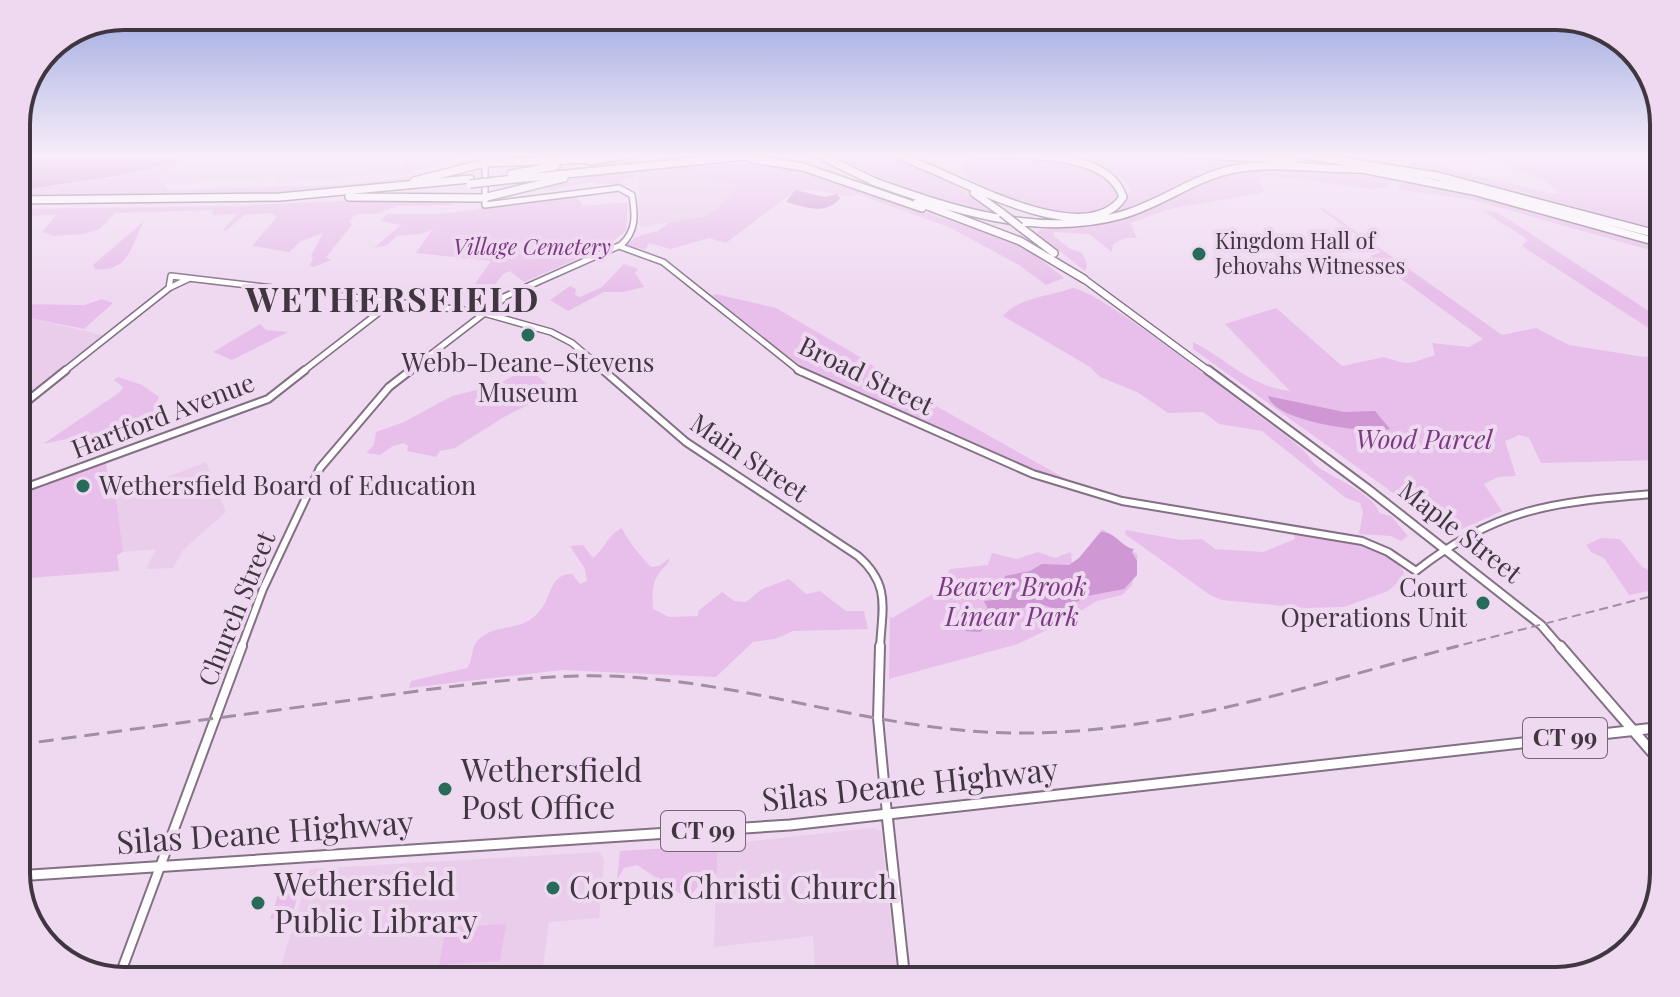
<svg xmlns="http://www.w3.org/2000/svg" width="1680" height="997" font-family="'Playfair Display',serif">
  <rect width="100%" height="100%" fill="#efd9f1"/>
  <path fill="#e9cdea" d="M214,154H406L402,173L291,182H275L277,177L165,184L159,177L175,166Z
    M676,172L739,186L718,209L703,217L640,227L638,177Z
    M16,314L105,336L16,407Z
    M206,462L226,512L183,550L173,568L146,569L156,549L123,552L116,497Z
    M872,828L881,831L898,981H816L813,936L714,947L717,845Z
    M600,852L604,860L599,918L549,922L542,974H545L544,981H252L253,978L278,976L310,869Z"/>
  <path fill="#e7bfea" d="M193,154H214L175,166L160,177L167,190L340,185L391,180L438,171L384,184L286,192L16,196V192C77,180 137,180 193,154Z
    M406,154H476L403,174Z
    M1476,154H1664V232L1514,190L1410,166L1412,161L1423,162L1552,194L1559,193L1545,181Z
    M848,155L894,157L951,182L993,213C938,211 887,178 837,159Z
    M1097,156L1220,158L1267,163L1214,169L1127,210L1109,214C1161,183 1099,166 1072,158Z
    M971,160C1019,166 1082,147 1118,188L1117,197C1087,235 1004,198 970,183L960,161Z
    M749,163L801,170L1002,238L1029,250L1064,278L1046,285L1019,265L949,227L856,194C844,201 815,184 792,193L726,243L709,238L671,249L649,243L645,250L624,245L638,236L658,231L668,223L703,217L718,209L738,186L676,172L625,178L620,185L589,182L551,190L541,188C604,168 683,165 749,163Z
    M1273,167L1350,171L1392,179L1386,188L1370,189L1265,175L1258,180L1265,191L1262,193L1170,209L1130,223L1137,238H1125L1113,244L1112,252L1089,234L1054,232V236L1070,249L1082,253L1087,264L1085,271L1037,233L1042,228L1084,227L1128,218L1220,175Z
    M1402,181L1482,197L1664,248V254L1473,200L1401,190L1398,188Z
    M576,196L583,206L628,202L626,231L605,247L524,282L510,271L503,274L494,286L475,284L491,261L416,253L433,229L421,234L397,236L387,245L374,248L401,225L380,221L387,214H441Z
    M380,199L440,200L454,205L397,206L376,214H356L349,221L352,225L326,257L331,260L313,267L310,265L313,258L311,256L323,233L301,241L289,252L252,246L277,217L271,213L244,215L226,231L223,230L237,214L212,215L213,210L115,213L100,229L83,234L55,236L42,232L56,215L16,216V209L235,206Z
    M1323,208L1502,335L1536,328L1569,345L1644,357L1664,355V460L1541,463L1529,438L1520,435L1505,441L1516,476L1498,477L1484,484L1502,511L1453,533L1423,519L1396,495L1193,349V342C1229,360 1247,385 1290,391L1225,324L1276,308L1342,366L1384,357C1411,366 1407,364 1435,355L1432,343L1469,347L1483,339L1370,256L1381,252L1320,209Z
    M1481,210L1497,212L1664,321V338L1525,248L1522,246L1527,240L1524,237Z
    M144,221C130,248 129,272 95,269L93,265Z
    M624,264L638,269L635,273L644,287L623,292H604L568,311L550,300L570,286L576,289L575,295L580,297L602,287Z
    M1072,288C1095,287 1231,395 1258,415C1273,426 1288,437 1302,449C1308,454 1312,462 1318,467C1332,477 1376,495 1379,513L1391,516L1408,536L1401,541L1391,536L1359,534L1363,512L1360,503L1346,498L1262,431L1219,424L1203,412L1168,413L1137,392L1100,377L1090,367L1003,316C1017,298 1051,296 1072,288Z
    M716,294L776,308L860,357L911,392L1073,483L1020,467L894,408L796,367L712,296Z
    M102,299L113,303L84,329L16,315V304L85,305Z
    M260,324L266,330L288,332L232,360L213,352Z
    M537,362L546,367L536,375L551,387L541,393L542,398L504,417L455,448L440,451L436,457L407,451L408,446L403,443L393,446L380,455L366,453L374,445L376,432L404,422L452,396L497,385Z
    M118,377L142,385L159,397L152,414L137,421L131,432L96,445L67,439L43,444L120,392L123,387L114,380Z
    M106,463L110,498L116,497L123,552L117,555L119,571L16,579V497Z
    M622,528C628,541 639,554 651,567L659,566L670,558C667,567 662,568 658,575C652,583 652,598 653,609L669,617L698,616V611L722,592L734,601L746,602L762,589L789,579L806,594L820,591L846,611H864L868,629L793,631L775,639L753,642L716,677L562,670L409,688L411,681L467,668C474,659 470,649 478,640C497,621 523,635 542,608C551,596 551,573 572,574L580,584L587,581L585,569L570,546L583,545L593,558C607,547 605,537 622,528Z
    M1102,529L1138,555L1132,585L1122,595L1097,601L1063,622L1018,644L889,679L890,616L892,618L938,591L950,569L988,565L992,553L1017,559L1038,552L1055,558L1071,552L1072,563L1074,564Z
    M1126,530L1181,540L1202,539L1215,549L1263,552L1295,539L1294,534C1321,539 1397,543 1405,576L1388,591L1344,607L1305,608L1222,600L1210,595L1125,534Z
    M1601,538L1620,539L1642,567L1664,576V588L1629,595L1604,558L1591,552L1586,545Z
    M717,845V874L707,875L688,899L637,865L624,868L617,880L620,851Z
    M306,870L291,918L270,919L286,871Z
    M506,924L500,961L439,965L446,928Z"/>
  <path fill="#cf97d4" d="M16,154H193C136,179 78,179 17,192Z
    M795,190L826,197L837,194L840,198C826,216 805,207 786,202Z
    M1268,396L1344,412L1375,411L1390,429C1367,434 1274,422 1268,396Z
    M1101,532C1115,531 1121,547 1134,549L1132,552L1137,561V575L1124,589L1087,596L1068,607L1055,609L1043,605L1021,608L996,617L980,632L965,631L974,624L976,616L988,609L984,601L1011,598L1012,593L1004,588L1005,576L1030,571L1042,564L1069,565L1079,558Z"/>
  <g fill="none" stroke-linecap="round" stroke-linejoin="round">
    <defs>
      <path id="minor-far2" d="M619,246L663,262L801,372
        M169,288L171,276L480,312L551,332L572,343L606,372
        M483,313L497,300L621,245C637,231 635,214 632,195L619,188L485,205V154
        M63,372L169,288L188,279
        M302,372L391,303
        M408,372L503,299"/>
      <path id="minor-far1" d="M603,370L686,442L858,556C891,585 882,608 880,648
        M798,370L1033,474L1122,501L1362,541L1388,552L1416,571C1501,504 1560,502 1664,493
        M16,410L66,370
        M16,491L268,399L305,370
        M241,648L263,589L320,468L389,387L411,370"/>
      <path id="minor" d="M880,646L878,718L887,814
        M118,980L242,646"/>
      <path id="major-far2" d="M1084,279L1210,372"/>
      <path id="major-far1" d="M1208,370L1368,489L1541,625L1561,648"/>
      <path id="major" d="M1560,646L1664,766
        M887,814L905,981
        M16,876L790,825L1664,727"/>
      <path id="highway" d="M817,154L875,182
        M896,154L926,167
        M1187,154L1294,160
        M1297,154L1437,176L1664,236
        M752,159L803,167L922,208
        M590,161L633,154
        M924,166C967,183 1088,251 1123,197C1108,148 1015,156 972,154
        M1357,168L1473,191L1664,244
        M511,174L556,166
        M414,181L485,163L596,159
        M496,181L766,154
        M872,181C951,209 1037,239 1122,215C1161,204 1194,177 1234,169C1276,161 1320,170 1362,169
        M974,193L1002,213
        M349,197L483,198L564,178
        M16,200L280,197L470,179
        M917,202L1020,241L1084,279
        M1020,227L1054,253"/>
    </defs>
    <use href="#minor-far2" stroke="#837085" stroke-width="8"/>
    <use href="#minor-far1" stroke="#837085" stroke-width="10"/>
    <use href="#minor" stroke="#837085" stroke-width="12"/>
    <use href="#major-far2" stroke="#837085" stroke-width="9"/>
    <use href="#major-far1" stroke="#837085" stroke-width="11"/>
    <use href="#major" stroke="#837085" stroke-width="13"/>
    <use href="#highway" stroke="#837085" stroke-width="10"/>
    <use href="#minor-far2" stroke="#fff" stroke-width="5"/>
    <use href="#minor-far1" stroke="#fff" stroke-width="6"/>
    <use href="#minor" stroke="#fff" stroke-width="8"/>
    <use href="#major-far2" stroke="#fff" stroke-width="6"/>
    <use href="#major-far1" stroke="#fff" stroke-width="7"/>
    <use href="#major" stroke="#fff" stroke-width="9"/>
    <use href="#highway" stroke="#fff" stroke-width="7"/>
    <path stroke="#9f8fa0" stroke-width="2" stroke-dasharray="9 5" stroke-linecap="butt" d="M1450,648L1664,593"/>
    <path stroke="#9f8fa0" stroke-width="3" stroke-dasharray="15 8" stroke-linecap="butt" d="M16,745C125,730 234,716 344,701C421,691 499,678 577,676C725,672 865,731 1013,733C1165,735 1313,684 1458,646"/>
    <defs>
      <path id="highway-bridge" d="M470,184L496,181
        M1002,213L1020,227"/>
    </defs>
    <use href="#highway-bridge" stroke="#837085" stroke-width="10" stroke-linecap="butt"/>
    <use href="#highway-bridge" stroke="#fff" stroke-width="7"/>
  </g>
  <linearGradient id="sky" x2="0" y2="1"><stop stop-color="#9ea8e0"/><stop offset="0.53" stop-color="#f8eef9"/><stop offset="1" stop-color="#f8eef9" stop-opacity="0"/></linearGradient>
  <rect width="1680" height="293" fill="url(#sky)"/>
  <g fill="#296b5a" stroke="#efd9f1" stroke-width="3">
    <circle cx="1199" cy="254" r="8"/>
    <circle cx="528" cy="335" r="8"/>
    <circle cx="83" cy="486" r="8"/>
    <circle cx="1483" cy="603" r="8"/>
    <circle cx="445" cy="789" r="8"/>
    <circle cx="553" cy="888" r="8"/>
    <circle cx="258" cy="903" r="8"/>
  </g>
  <g text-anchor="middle" stroke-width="8" stroke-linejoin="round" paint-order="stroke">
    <g font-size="22" fill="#3f3640" stroke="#efd9f1" text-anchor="start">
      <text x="1215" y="249">Kingdom Hall of<tspan x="1215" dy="25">Jehovahs Witnesses</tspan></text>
    </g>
    <g font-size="22" font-style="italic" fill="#7b3882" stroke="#efd9f1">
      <text x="532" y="255">Village Cemetery</text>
    </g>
    <g fill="#efd9f1" stroke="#746775" stroke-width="2">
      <rect x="1523" y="718" width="84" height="40" rx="6"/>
      <rect x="661" y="811" width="84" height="40" rx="6"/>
    </g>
    <g font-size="24" font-weight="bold" fill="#3f3640">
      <text x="1565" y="746">CT 99</text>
      <text x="703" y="839">CT 99</text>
    </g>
    <g font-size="26" fill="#3f3640" stroke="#efd9f1">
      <text x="528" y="372">Webb-Deane-Stevens<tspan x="528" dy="30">Museum</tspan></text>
      <text x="99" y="495" text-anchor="start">Wethersfield Board of Education</text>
      <text x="1467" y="597" text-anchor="end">Court<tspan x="1467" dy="30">Operations Unit</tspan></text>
    </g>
    <g font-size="26" fill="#3f3640" stroke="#efd9f1">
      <text transform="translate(866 376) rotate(26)" y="9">Broad Street</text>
      <text transform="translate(163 416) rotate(-21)" y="9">Hartford Avenue</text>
      <text transform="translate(749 458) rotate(34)" y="9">Main Street</text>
      <text transform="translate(1460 532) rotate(38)" y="9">Maple Street</text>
      <text transform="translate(237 609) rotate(-68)" y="9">Church Street</text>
    </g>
    <g font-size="26" font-style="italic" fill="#7b3882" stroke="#efd9f1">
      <text x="1424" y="449">Wood Parcel</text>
      <text x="1012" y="596">Beaver Brook<tspan x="1012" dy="30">Linear Park</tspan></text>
    </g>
    <g font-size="32" fill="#3f3640" stroke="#efd9f1" text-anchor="start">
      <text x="461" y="782">Wethersfield<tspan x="461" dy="37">Post Office</tspan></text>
      <text x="274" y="896">Wethersfield<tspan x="274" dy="37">Public Library</tspan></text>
      <text x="569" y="899">Corpus Christi Church</text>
    </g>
    <g font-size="32" fill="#3f3640" stroke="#efd9f1">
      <text transform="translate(910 785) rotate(-6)" y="11">Silas Deane Highway</text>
      <text transform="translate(265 833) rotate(-4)" y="11">Silas Deane Highway</text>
    </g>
    <g font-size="34" font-weight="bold" letter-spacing="2" fill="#3f3640" stroke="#efd9f1">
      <text x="393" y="312">WETHERSFIELD</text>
    </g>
  </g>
  <path d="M0 0H1680V997H0ZM124 30H1556A94 94 0 0 1 1650 124V873A94 94 0 0 1 1556 967H124A94 94 0 0 1 30 873V124A94 94 0 0 1 124 30Z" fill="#efd9f1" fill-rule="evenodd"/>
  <path fill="none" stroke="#3f3640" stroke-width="4" d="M124 30H1556A94 94 0 0 1 1650 124V873A94 94 0 0 1 1556 967H124A94 94 0 0 1 30 873V124A94 94 0 0 1 124 30Z"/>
</svg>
